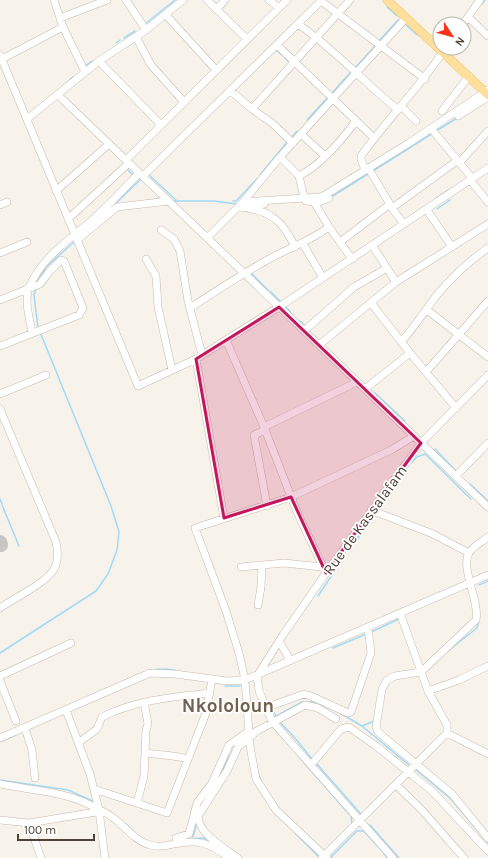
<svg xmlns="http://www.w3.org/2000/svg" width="488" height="858" font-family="Karla,sans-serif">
  <rect width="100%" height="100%" fill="#f7f3eb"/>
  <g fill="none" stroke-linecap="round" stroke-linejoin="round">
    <path stroke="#a2d9f8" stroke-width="1.5" d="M482,4L485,0
      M387,7L397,16
      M145,24L175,0
      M406,25L417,35
      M124,38L135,31
      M379,41L398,20
      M116,43L120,40
      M451,48L452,55
      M276,50L282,55
      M285,58L290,63
      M85,66L92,61
      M355,68L375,46
      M65,84L73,77
      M331,94L351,72
      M307,120L328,97
      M436,131L457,118
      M291,138L297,131
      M126,168L133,175
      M373,171L433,133
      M148,174L176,200
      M260,175L288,141
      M331,197L368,174
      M435,199L452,188
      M173,201H214L236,204
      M233,201H236L257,179
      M114,205L141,179
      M437,209L450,200
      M251,273L268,290
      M38,281L46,267L74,242
      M36,289L34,295L38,328
      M270,291L281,302
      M286,307L293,315
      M300,321L306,327
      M375,393L405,421
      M435,449L457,472
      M412,462L417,457L425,454L471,499
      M470,484L488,501
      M391,492L400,480
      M0,499L2,504
      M2,505L19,546
      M378,511L381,506
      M367,527L376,514
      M355,543L365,528
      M336,570L343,559
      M479,585L488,581
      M318,596L332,575
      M371,632L399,619
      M333,648L366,634
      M449,650L477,628L479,621
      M0,653L96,591L108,574L117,550L119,532L111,506L40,332
      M163,669L175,670
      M152,670L161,669
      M225,686H240
      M272,708L276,716
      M340,713L362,726L410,766
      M273,718L302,702H317
      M280,722L294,737
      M362,726L374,721
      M295,738L312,759
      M2,741L16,735
      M300,758L349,814
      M316,763L361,814
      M415,769L451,799L488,843
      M258,773L262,783
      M221,775L229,754
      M0,780L68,790L95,802
      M276,804L281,811
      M199,808L207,796
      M351,815L352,825
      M126,824L134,832
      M370,825L399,858
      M296,834L320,858
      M193,837L197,822
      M185,839L204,838L209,841
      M384,854L388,858
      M332,858L331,857L357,831H364L382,851"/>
    <path stroke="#c8c6c2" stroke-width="14" d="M0,542L1,545"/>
    <defs>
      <path id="minor" d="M54,0L63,27L85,72
        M126,0L146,30
        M207,0L247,39
        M269,0L279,8
        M321,1L425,79
        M217,9L225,0
        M166,15L216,70
        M468,17L488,36
        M60,18L107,0
        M298,24C334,49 364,82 398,110
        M463,24L480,0
        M136,37L151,65L184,102
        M277,45L374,138
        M0,55L138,386L196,359L226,340L279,307L488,168
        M2,59L63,27
        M99,61L161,125
        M231,91L252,109L350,0
        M58,95L488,507
        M401,106L416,121
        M252,109L272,123L293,143
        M442,111L469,76
        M458,116L488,97
        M27,119L99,61L146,30L183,0
        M434,132L472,178
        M301,134L325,156
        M280,157L299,176L304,197
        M126,160L287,0
        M459,163L488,131
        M365,170L361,159V156C388,119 420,86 446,48
        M370,171L394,211L404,224
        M143,176L322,0
        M299,176C321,165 341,141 356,121
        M470,180L488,202
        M56,191L109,144
        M306,201L319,202L329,198
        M243,202L320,197L325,195L409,143L488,90
        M314,202L329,227L352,259
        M0,205L7,202
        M243,208L264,204
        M392,208L458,160
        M250,209C274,212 285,226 295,247
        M427,210L452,247
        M68,219L129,163
        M161,230L174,239L180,251L188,301L202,355
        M207,238L243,202L280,157L406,18
        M77,240L117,207L169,201
        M340,242L390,204
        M303,244L323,278
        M372,245L396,282
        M0,253L27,242
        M146,259L156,276L158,307L172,370
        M0,300L40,284L49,272L61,260L64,261L83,308L79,315L0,346
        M371,303L410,353L456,408
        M190,308C216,291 242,274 269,259C289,248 310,241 329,227
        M427,310L488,357
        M304,331L354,287L387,268
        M32,333C30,319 24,302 29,288C40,259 69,240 91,221C108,206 124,189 139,173
        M226,340L264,427L297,512L326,573
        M401,342C415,327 425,310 437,295C452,277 469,261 488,248
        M319,345L396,282L488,224
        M196,359L224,518
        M426,372L488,301
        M365,389L410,353
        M0,394L46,375
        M0,409L56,542C58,551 59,560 54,569C45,584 14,598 0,608
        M264,427L357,382
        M265,430L254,435L267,506
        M456,476L488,443
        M371,510L433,534L469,553
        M488,537C482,542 473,546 469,553C460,567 480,602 476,620L421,672L395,676L387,680L382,689L376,727L378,732L452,794L488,838
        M241,567L284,563L322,567
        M258,605L261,587L262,565
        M400,613L428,691L447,725V733L488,754
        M279,641L290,660
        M0,676L71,643
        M0,681L16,721
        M428,691L459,680L488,666
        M265,708L304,694L311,696L348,713L351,712L371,653L368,627
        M66,710L90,774L99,810L105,858
        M25,728L32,750L35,778
        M0,738L150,673L175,674L227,681L245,680L488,575
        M78,743L97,729L102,717C136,700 172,697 210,693
        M145,753C160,755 174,755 188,759
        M311,765L341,729L349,727L376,746L432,791L488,851
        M0,784C33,791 70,791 99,810
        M396,785L421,809L464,858
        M94,789L167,813L206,713L212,679
        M137,803L144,776L146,730L148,724L144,702
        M0,820L29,823L102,811C120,818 131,840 150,845C157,847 167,846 174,844C198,839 210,843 229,858
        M29,823L41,858
        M176,838L189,834L197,803L212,783L229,745L249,731
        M238,858C225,848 199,835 198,816L227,771L238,747L257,731L305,705L318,708L336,719
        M322,858L447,733
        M327,858L276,810L256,779L250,746L245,680L239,653L226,611L195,528L291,497L391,450L414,436
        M393,858L272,721L259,691L257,676L283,635L326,573L421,443L488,375"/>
      <path id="major" d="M387,0L488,95"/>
    </defs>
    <use href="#minor" stroke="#c4baac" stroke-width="8"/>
    <use href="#major" stroke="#f1bf5f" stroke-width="9"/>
    <use href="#minor" stroke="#fff" stroke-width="7"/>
    <use href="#major" stroke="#ffdf9c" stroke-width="8"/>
  </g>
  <path fill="#c2185b" fill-opacity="0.2" stroke="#c2185b" stroke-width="3" stroke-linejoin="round" d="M279,307L421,443L326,573L291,497L224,518L196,359Z"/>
  <g text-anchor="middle" stroke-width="3.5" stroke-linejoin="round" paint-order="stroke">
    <g font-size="15" fill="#4d4337" stroke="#fff">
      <text transform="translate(365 520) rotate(-54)" y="5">Rue de Kassalafam</text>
    </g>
    <g font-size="19" font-weight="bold" fill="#71614d" stroke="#fff">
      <text x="228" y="712">Nkololoun</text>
    </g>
  </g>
  <g transform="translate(452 36) rotate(126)"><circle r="19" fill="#ffffff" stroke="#b8b4af"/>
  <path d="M0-3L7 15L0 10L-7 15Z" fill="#ff331a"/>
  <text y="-6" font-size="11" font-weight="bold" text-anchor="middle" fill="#4d4337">N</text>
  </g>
  <path d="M18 834v6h76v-6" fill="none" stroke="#4d4337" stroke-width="2"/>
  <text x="24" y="834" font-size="12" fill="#4d4337" stroke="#ffffff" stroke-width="3" paint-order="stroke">100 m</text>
</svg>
